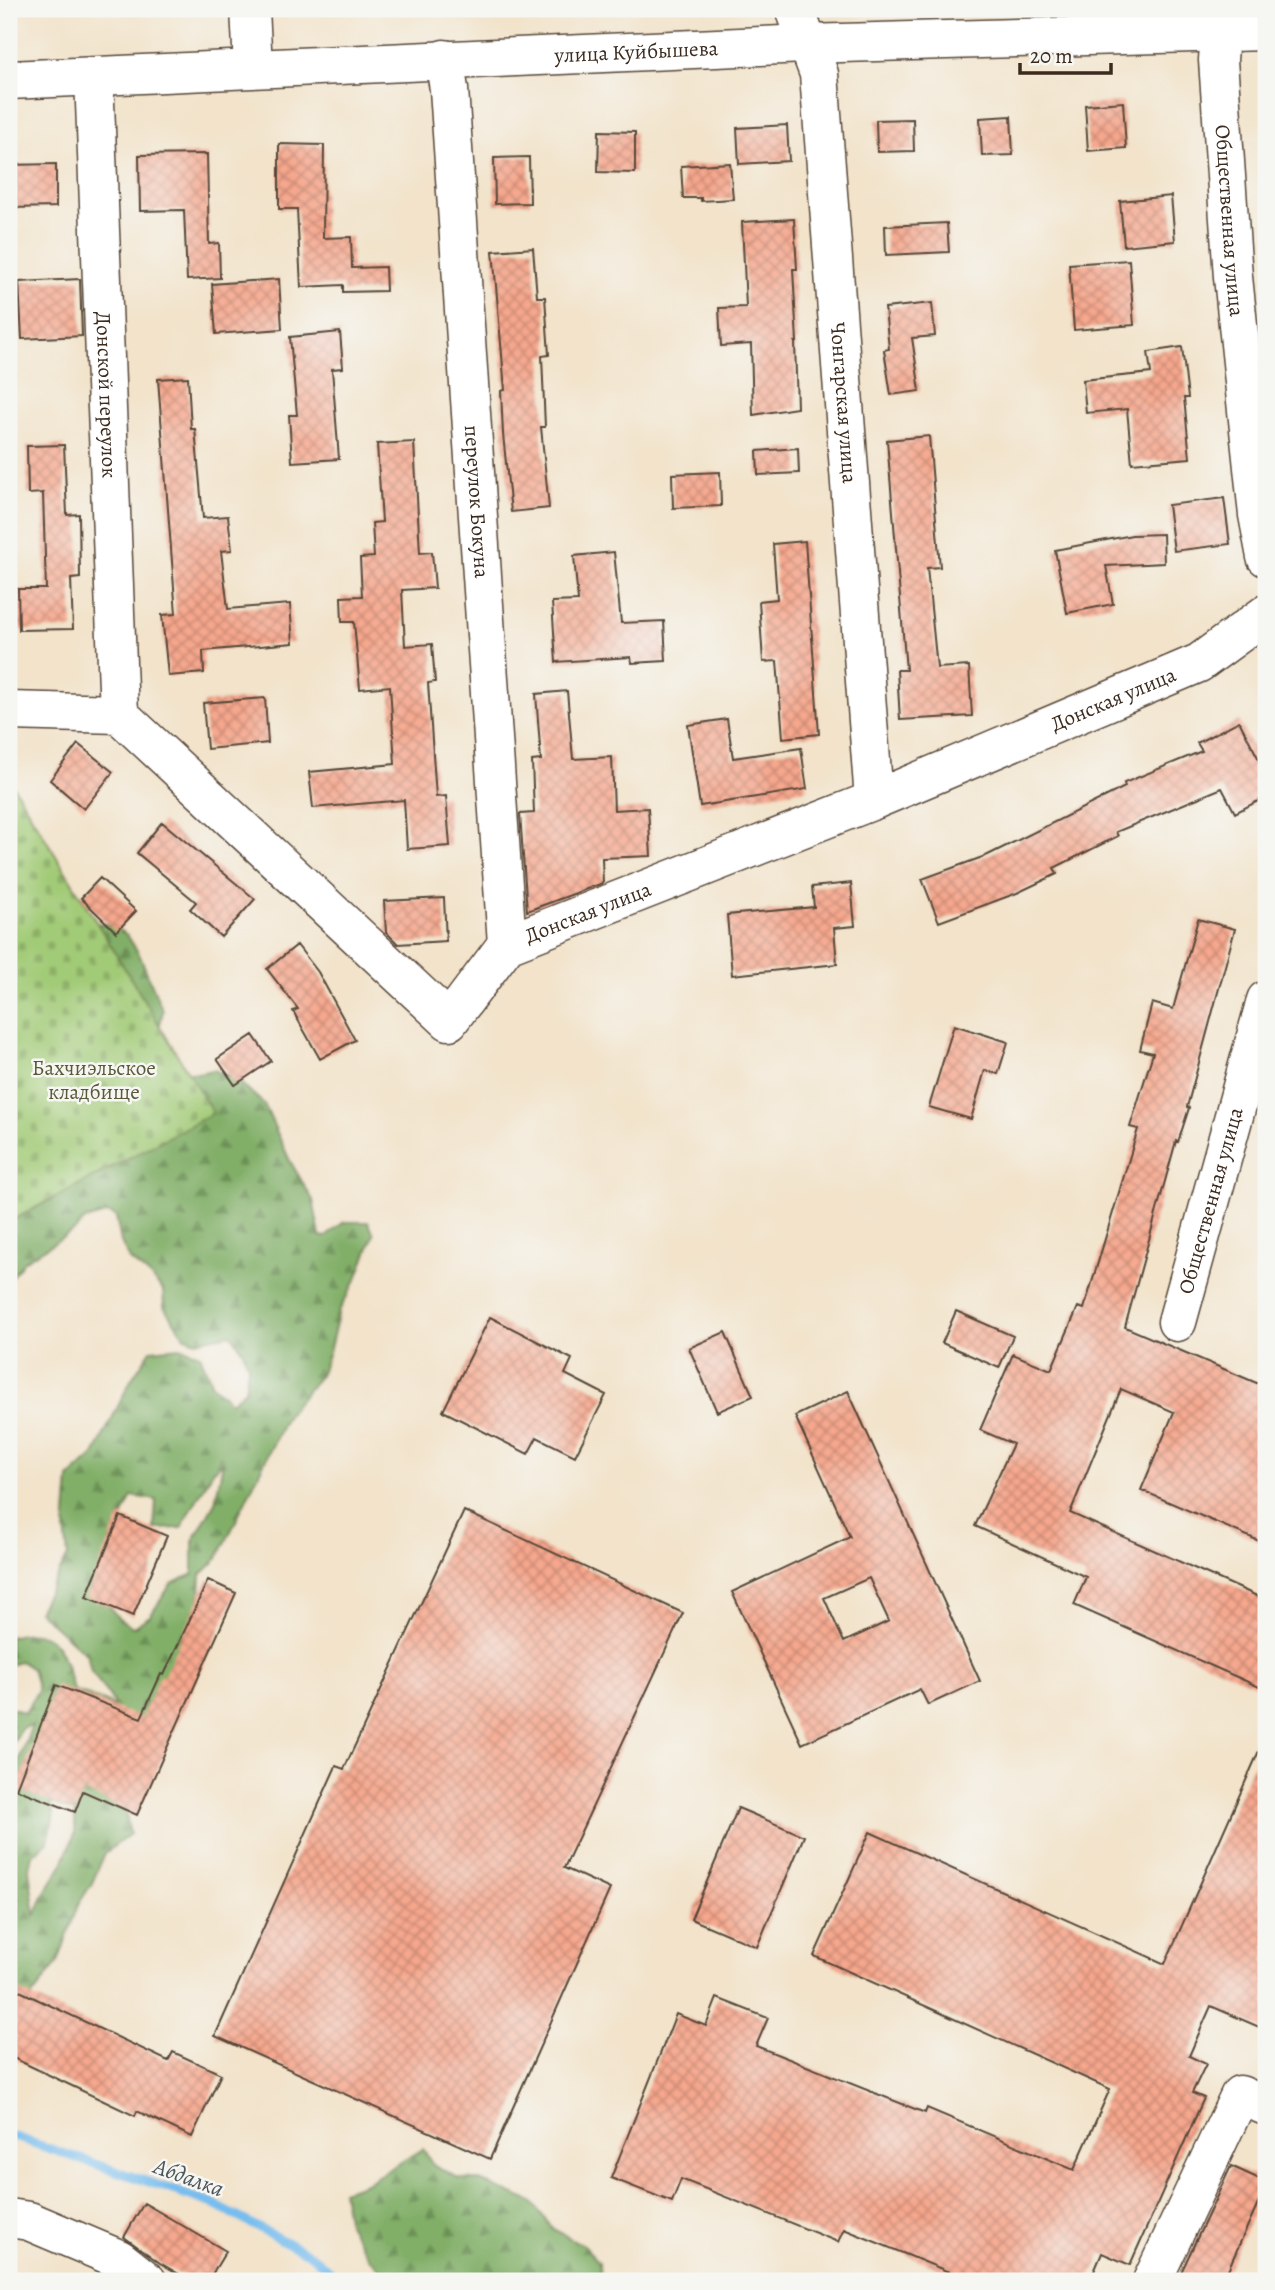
<svg xmlns="http://www.w3.org/2000/svg" width="1275" height="2290" font-family="Alegreya,serif">
  <defs>
    <pattern id="forest-firs" width="22" height="20" patternUnits="userSpaceOnUse" patternTransform="scale(1.75)"><rect width="22" height="20" fill="#81af68"/><path d="M5 1l3.5 6h-7zM16 11l3.5 6h-7z" fill="#6b8f55"/></pattern>
    <pattern id="cemetery-stones" width="16" height="16" patternUnits="userSpaceOnUse" patternTransform="scale(1.75)"><rect width="16" height="16" fill="#a2cb77"/><path d="M2 7V4a2 2 0 0 1 4 0v3zM10 15v-3a2 2 0 0 1 4 0v3z" fill="#8cae66"/></pattern>
    <pattern id="building-cross-hatch" width="8" height="8" patternUnits="userSpaceOnUse" patternTransform="scale(1.75)"><rect width="8" height="8" fill="#f6a78d"/><path d="M0 0l8 8M0 8l8-8" fill="none" stroke="#c88873"/></pattern>
  </defs>
  <rect width="100%" height="100%" fill="#f6f6f2"/>
  <filter id="ink" filterUnits="userSpaceOnUse"><feTurbulence type="fractalNoise" baseFrequency=".0143" numOctaves="2"/><feDisplacementMap in="SourceGraphic" scale="14" xChannelSelector="R" yChannelSelector="G"/><feConvolveMatrix kernelMatrix="1 2 1 2 8 2 1 2 1" color-interpolation-filters="sRGB"/></filter>
  <filter id="wash" filterUnits="userSpaceOnUse"><feTurbulence type="fractalNoise" baseFrequency=".00686" numOctaves="4" result="noise"/><feDisplacementMap in="SourceGraphic" scale="28" xChannelSelector="R" yChannelSelector="G"/><feGaussianBlur stdDeviation="1.57" result="paint"/><feColorMatrix in="noise" values="0 0 0 0 0 0 0 0 0 0 0 0 0 0 0 0 0 1.4 0 .05"/><feComposite in="paint" operator="in"/></filter>
  <g filter="url(#wash)">
    <rect width="100%" height="100%" fill="#f2e3ca"/>
    <path fill="url(#forest-firs)" stroke="#5e6c43" stroke-width="2" fill-rule="evenodd" d="M9,822L53,917L110,925L127,935L139,954L163,1011L153,1053L165,1069L197,1073L214,1070L237,1080L264,1104L290,1161L313,1200L320,1236L326,1237L344,1222H368L374,1234L358,1276L339,1311L329,1352L320,1375L287,1415L218,1558L201,1575L199,1616L124,1806L130,1834L105,1853L92,1883L78,1905L58,1962L25,2005L9,2045V1993L14,1983L19,1959L13,1933L14,1923L20,1900L9,1896V1787L32,1725L21,1728L9,1751V1707L25,1713L38,1690L32,1669L20,1661L9,1666V1637C56,1623 63,1651 73,1690L116,1706L91,1671L87,1655L38,1611L68,1556L65,1529L69,1478L94,1455L131,1380L151,1350L180,1347L200,1354L212,1385L231,1402L245,1390L248,1366L243,1351L231,1334L196,1341L184,1336L164,1307L163,1290L150,1276L130,1260L121,1242L116,1217L109,1213L85,1220L75,1230L24,1261L9,1281ZM223,1462L215,1502L193,1541V1574L171,1584L150,1616L133,1627L119,1619L107,1603L106,1553L132,1496L156,1500L154,1529L181,1528L213,1471ZM50,1802L75,1812V1834L63,1863L43,1896L35,1916L29,1868L32,1855L48,1842L54,1814Z
      M423,2149L434,2166L458,2178L480,2181L532,2202L553,2229L583,2245L599,2262L600,2281H400L388,2277L369,2258L348,2224L342,2191L366,2183Z"/>
    <path fill="url(#cemetery-stones)" stroke="#6e7a4a" stroke-width="2" d="M9,779L213,1113L9,1222Z"/>
    <g fill="none" stroke-linecap="round" stroke-linejoin="round">
      <path stroke="#77bdee" stroke-width="9" d="M9,2135L211,2203L311,2255L342,2281"/>
    </g>
    <g id="blocks">
      <path fill="url(#building-cross-hatch)" fill-rule="evenodd" d="M1123,102L1126,148L1088,151L1085,105Z
        M1011,116L1013,155L982,156L980,118Z
        M913,119L914,151L877,152L876,120Z
        M787,125L789,161L739,164L737,128Z
        M599,131L635,132V173L598,172Z
        M279,144L324,145L323,238L351,237L352,268L385,267L386,291L343,292V285L301,287L297,209H279Z
        M207,154L209,244L219,243L220,278L187,280L184,210L140,211L139,155Z
        M529,157L530,203L495,204L494,158Z
        M730,163L733,199L701,201V198H683L681,166Z
        M56,164V207L9,208V165Z
        M1171,196L1175,241L1124,246L1120,201Z
        M794,219L797,269H793L797,342H795L797,408L753,415L751,344L721,346L719,308L746,307L742,222Z
        M947,223L949,252L886,255L885,226Z
        M533,248L537,297H545L549,355L542,356L545,427H541L549,508L511,512L503,434L501,391L505,390L493,251Z
        M1129,260L1134,325L1074,330L1069,264Z
        M80,279L82,336L22,339L19,282Z
        M279,279L282,329L216,334L212,284Z
        M932,303L935,336L912,338L920,391L891,395L884,350L889,349L885,308Z
        M340,332L343,368L332,369L339,459L292,462L289,415H297L290,337Z
        M1182,347L1188,398H1184L1190,458L1132,463L1127,409L1086,413L1083,380L1151,373L1148,352Z
        M188,377L191,429H195L203,518L228,516L232,550L221,551L228,609L290,604L293,643L203,651L204,673L168,676L162,615L176,614L158,379Z
        M929,436L940,567L927,568L937,668L969,666L972,716L900,720L897,670H906L887,440Z
        M414,442L420,553L432,552L435,588L402,590L405,646L432,644L435,682L428,683L436,797L446,796L450,846L407,849L404,800L313,808L309,772L395,764L390,686L360,689L354,622H342L341,597L362,596L360,558L374,557L372,523L382,522L377,444Z
        M64,445L67,515L79,514L80,578L71,579L73,629L19,630L18,589H46L43,493L28,494L27,446Z
        M798,448L799,473L758,475L757,451Z
        M720,472L721,506L673,508L672,474Z
        M1224,498L1230,544L1174,551L1168,505Z
        M1163,534L1164,563L1106,566L1113,604L1067,613L1055,550L1132,535Z
        M805,541L819,734L783,738L777,661L763,662L759,601L777,599L773,544Z
        M614,552L621,623L664,621L666,661L632,663L631,657L556,662L552,602L578,601L574,556Z
        M567,691L573,759L612,757L614,810L648,808L651,856L602,858L603,883L527,911L520,814L534,813L532,761L541,760L536,694Z
        M265,698L268,743L207,749L203,703Z
        M727,719L733,758L801,748L807,789L700,806L688,725Z
        M1239,721L1266,773V797L1235,813L1222,788L1116,832L1118,836L1054,868L1057,874L1017,893L939,922L922,879L988,855L1125,787L1124,783L1202,751L1197,743Z
        M78,744L113,772L84,809L50,780Z
        M162,822L255,899L221,937L190,909L196,902L137,853Z
        M100,878L136,911L116,932L81,898Z
        M851,883L855,926L834,928L837,964L732,975L727,915L814,907L812,887Z
        M444,898L446,941L398,944L386,932L384,901Z
        M1198,919L1235,929L1187,1107L1189,1108L1178,1142L1176,1141L1125,1327L1266,1387V1544L1141,1490L1174,1412L1121,1389L1070,1513L1266,1600V1690L1074,1605L1086,1577L975,1526L1013,1444L980,1430L1013,1354L1051,1370L1078,1307L1084,1309L1138,1129L1130,1127L1153,1053L1140,1050L1152,1003L1173,1009Z
        M297,945L318,972L355,1040L320,1059L293,1011L298,1009L267,969Z
        M954,1025L1008,1042L998,1074L985,1070L971,1119L929,1107Z
        M253,1035L271,1061L235,1085L217,1059Z
        M956,1311L1013,1336L999,1368L942,1343Z
        M490,1317L572,1359L565,1374L606,1395L575,1456L537,1437L528,1454L443,1411Z
        M725,1332L753,1396L717,1412L689,1348Z
        M848,1391L980,1681L928,1705L920,1689L802,1744L732,1592L850,1537L795,1416ZM869,1578L889,1621L844,1642L824,1598Z
        M464,1511L683,1613L564,1868L610,1889L490,2159L215,2036L336,1766L344,1769Z
        M120,1516L167,1536L133,1616L86,1597Z
        M208,1580L236,1593L137,1815L83,1791L75,1812L16,1789L56,1685L141,1718L161,1674L164,1675Z
        M1266,1735V2030L1211,2006L1189,2056L1206,2064L1192,2093L1204,2098L1130,2265L1102,2253L1090,2281H971L844,2229L838,2242L681,2179L672,2202L611,2178L676,2014L706,2026L717,1998L768,2018L756,2046L925,2113L927,2108L1074,2170L1110,2089L814,1956L870,1832L1165,1964Z
        M738,1808L804,1836L757,1947L691,1919Z
        M9,1986L168,2061L173,2052L221,2074L192,2137L137,2111L135,2116L9,2056Z
        M1231,2166L1266,2182V2185L1223,2281H1177Z
        M144,2203L226,2251L208,2281H191L160,2263L124,2237Z"/>
    </g>
  </g>
  <g filter="url(#ink)">
    <use href="#blocks" fill-opacity="0" stroke="#564638" stroke-width="2"/>
    <g fill="none" stroke-linecap="round" stroke-linejoin="round">
      <defs>
        <g id="minor">
          <path d="M250,9L253,67"/>
          <path id="s1" d="M795,9L819,74L874,800"/>
          <path id="s2" d="M1218,9L1220,33L1218,60L1233,277L1258,515L1266,557"/>
          <path id="s3" d="M444,59L449,89L507,944"/>
          <path id="s4" d="M94,77L119,714"/>
          <path id="s5" d="M9,711L119,714L449,1021L507,944L874,800L1199,663L1266,614"/>
          <path id="s6" d="M1177,1322L1266,1000"/>
          <path d="M9,2218L29,2221L119,2259L147,2281"/>
          <path d="M1152,2281L1240,2095L1266,2106"/>
        </g>
        <g id="major">
          <path id="s7" d="M9,80L806,44L1266,31"/>
        </g>
      </defs>
      <use href="#minor" stroke="#564638" stroke-width="41"/>
      <use href="#major" stroke="#564638" stroke-width="41"/>
      <use href="#minor" stroke="#fff" stroke-width="38"/>
      <use href="#major" stroke="#fff" stroke-width="38"/>
    </g>
  </g>
  <g text-anchor="middle" stroke-width="5" stroke-linejoin="round" paint-order="stroke">
    <g font-size="21" fill="#3b2a1e" stroke="#f6f6f2">
      <text dy="7" stroke="none"><textPath href="#s7" startOffset="628">улица Куйбышева</textPath></text>
      <text dy="7" stroke="none"><textPath href="#s2" startOffset="212">Общественная улица</textPath></text>
      <text dy="7" stroke="none"><textPath href="#s4" startOffset="318">Донской переулок</textPath></text>
      <text dy="7" stroke="none"><textPath href="#s1" startOffset="399">Чонгарская улица</textPath></text>
      <text dy="7" stroke="none"><textPath href="#s3" startOffset="444">переулок Бокуна</textPath></text>
      <text dy="7" stroke="none"><textPath href="#s5" startOffset="1311">Донская улица</textPath></text>
      <text dy="7" stroke="none"><textPath href="#s5" startOffset="744">Донская улица</textPath></text>
      <text dy="7" stroke="none"><textPath href="#s6" startOffset="126">Общественная улица</textPath></text>
    </g>
    <g font-size="21" fill="#5a5a39" stroke="#f6f6f2">
      <text x="94" y="1075">Бахчиэльское<tspan x="94" dy="24">кладбище</tspan></text>
    </g>
    <g font-size="23" font-style="italic" fill="#4d565c" stroke="#f6f6f2">
      <text transform="translate(189 2177) rotate(20)" y="8">Абдалка</text>
    </g>
  </g>
  <rect width="1275" height="2290" fill="none" stroke="#f6f6f2" stroke-width="35"/>
  <path d="M1020 63v10h91v-10" fill="none" stroke="#3b2a1e" stroke-width="3.5"/>
  <text x="1030" y="63" font-size="21" fill="#3b2a1e" stroke="#f6f6f2" stroke-width="5" paint-order="stroke">20 m</text>
</svg>
